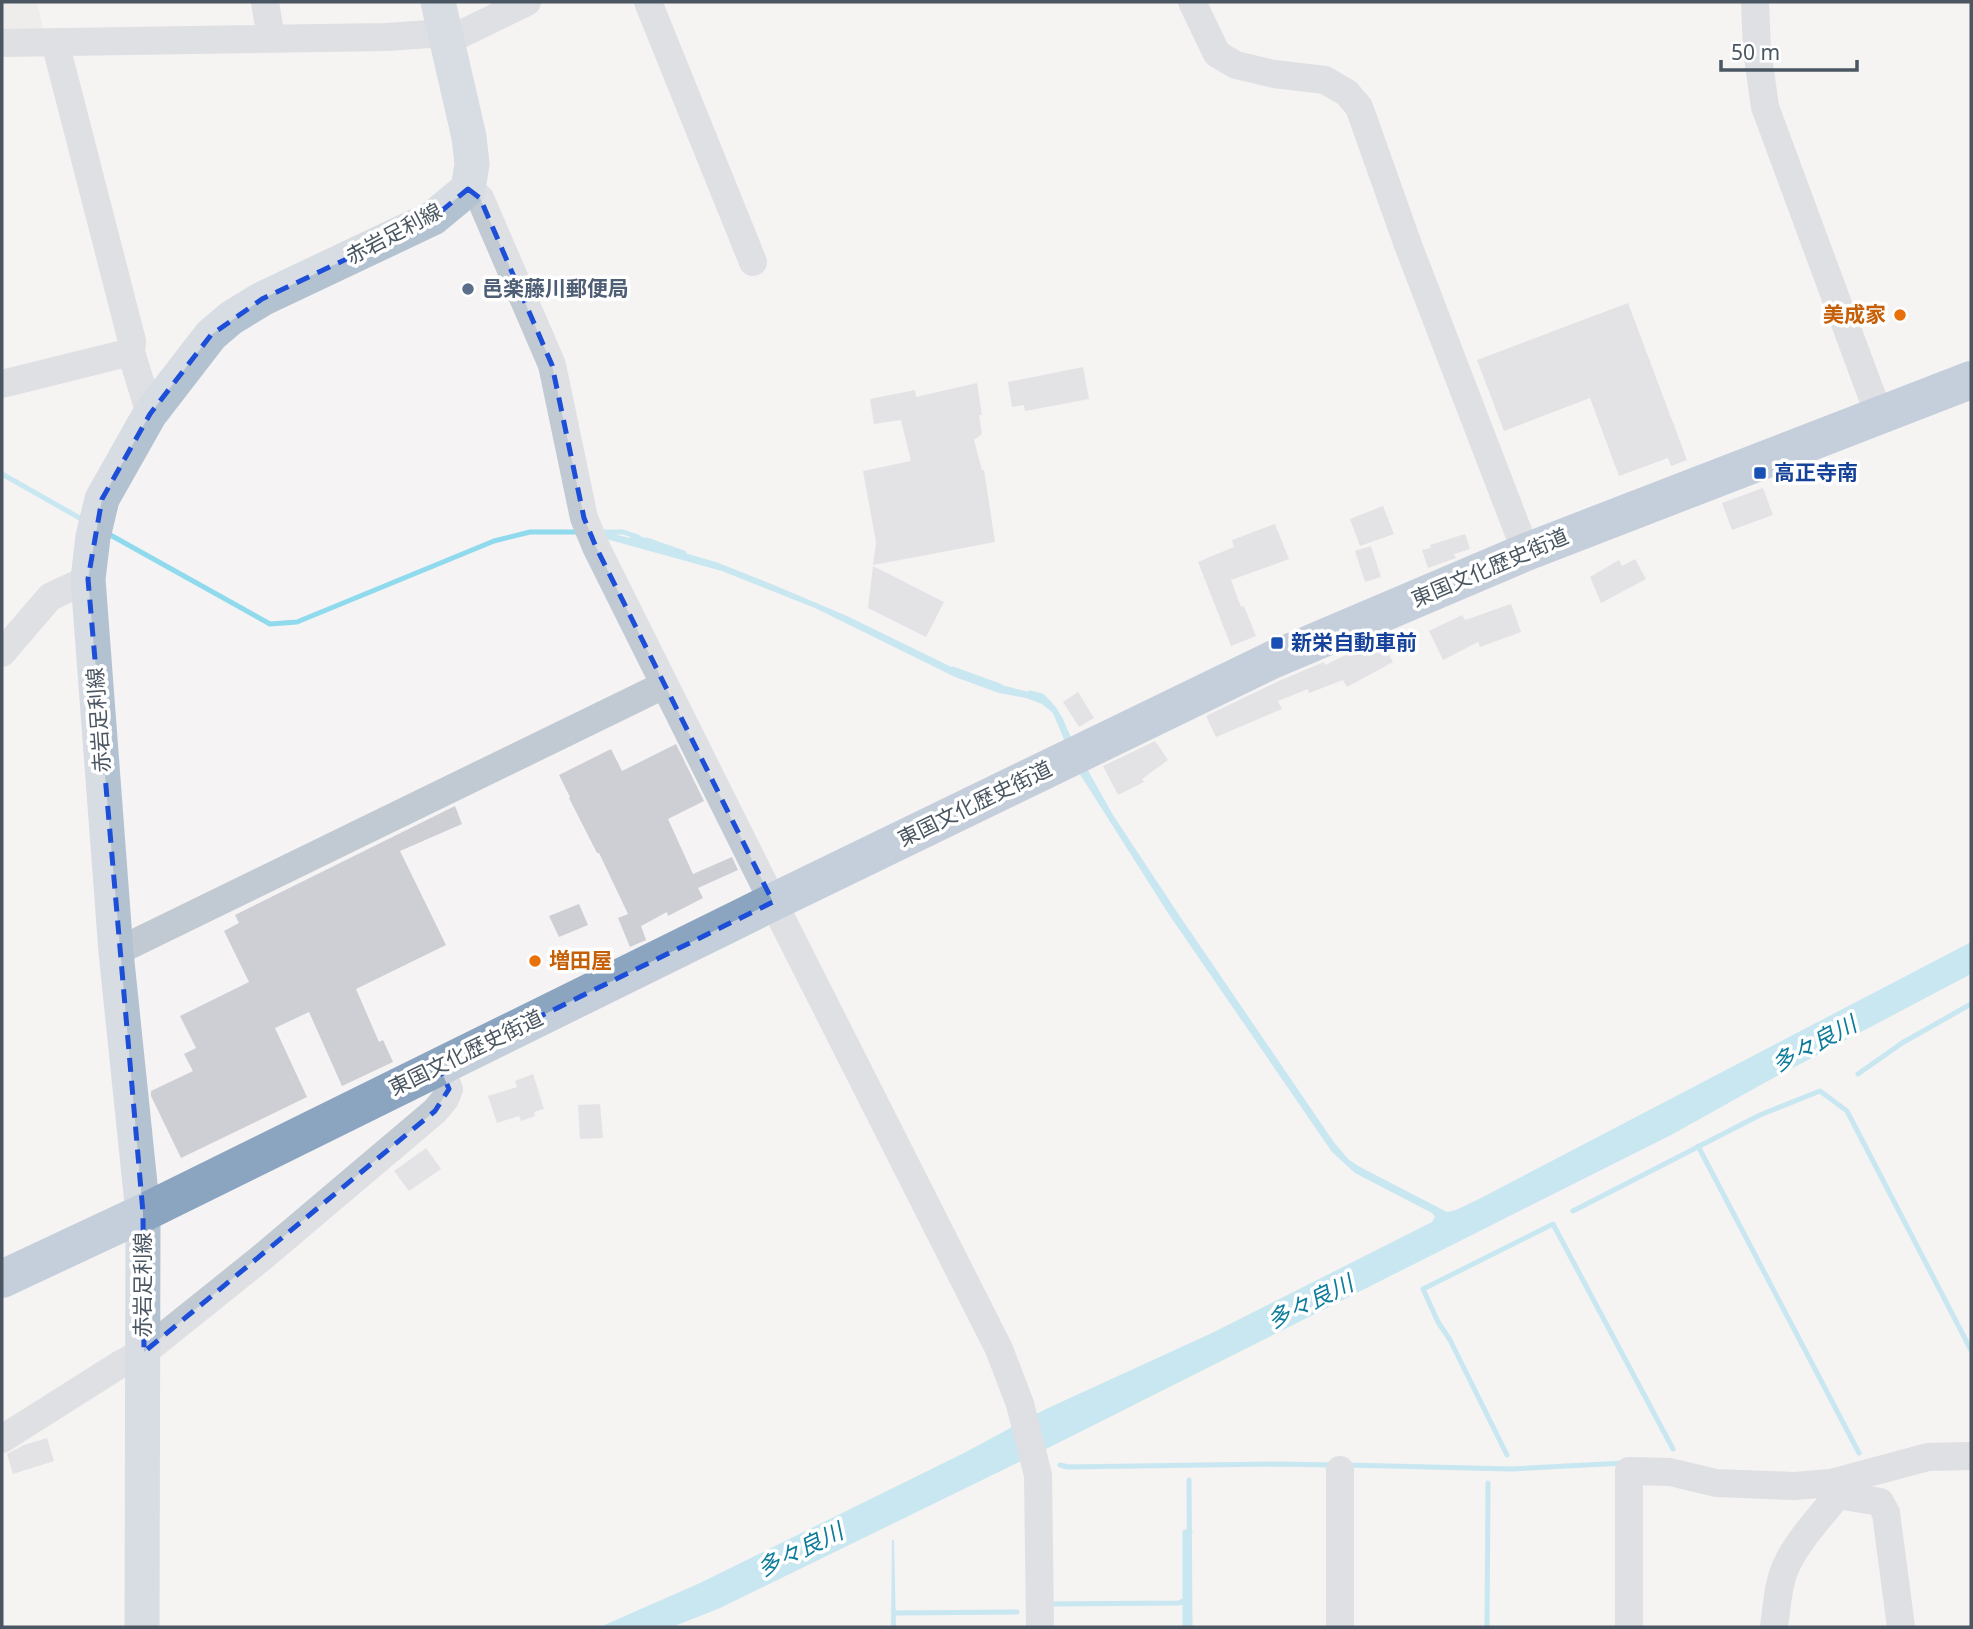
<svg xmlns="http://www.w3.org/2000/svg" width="1973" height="1629" font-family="'Noto Sans','Noto Sans JP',sans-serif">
  <rect width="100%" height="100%" fill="#f5f3f3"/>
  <path fill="#e6e4e5" d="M2,2H37L44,34L2,36Z"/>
  <path fill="#90daee" d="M596,530L630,538L632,534L653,540V544L716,562L769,583L847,616L974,678L1033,693L1055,706L1062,717L1077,751L1113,815L1177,912L1333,1141L1348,1159L1360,1167L1447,1212L1456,1210L1481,1198L1971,942V974L1766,1082L1671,1135L1054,1445L720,1608L672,1627H600L700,1583L964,1453L1046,1409L1212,1333L1432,1222L1435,1217L1432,1213L1355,1173L1332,1152L1168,913L1076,768L1053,713L1042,704L1026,698L999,693L955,677L815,608L722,571L599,537Z
    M892,1540H894L896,1627H891Z"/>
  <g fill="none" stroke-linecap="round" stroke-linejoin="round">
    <path stroke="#90daee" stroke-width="5" d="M2,474L85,521
      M105,532L270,624L297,622L494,541L530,532H579
      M600,532H623L638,537
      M647,540L684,553
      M953,669L1000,686
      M1030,693L1042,696L1051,705
      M1858,1074L1902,1043L1971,1004
      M1698,1146L1859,1453
      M1573,1211L1760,1115L1820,1091L1847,1111L1971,1350
      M1507,1455L1450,1340L1438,1322L1423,1289L1553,1224L1673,1449
      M1060,1465L1068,1467L1279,1464L1333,1465
      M1347,1465L1512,1469L1624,1463
      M1189,1480L1190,1627
      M1050,1604L1179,1603L1185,1600
      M894,1613L1017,1612
      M1185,1627V1532H1190
      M1487,1627L1488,1483"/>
  </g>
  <path fill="#cdcfd5" d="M1628,303L1687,460L1671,466L1668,458L1619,476L1590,398L1504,431L1477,360Z
    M1083,367L1089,399L1025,411L1024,405L1012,407L1008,382Z
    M977,383L982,415H979L982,434L974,440L982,470H984L995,542L873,565L876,542L863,471L911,461L901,420L874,424L870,399L915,390L916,397Z
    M1763,488L1773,515L1732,530L1722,503Z
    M1383,506L1394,534L1360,546L1350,519Z
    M1275,524L1289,559L1231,580L1241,607L1244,606L1256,636L1231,646L1198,562L1234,547L1232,540Z
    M1465,534L1470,549L1454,554L1456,558L1428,568L1422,550L1431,548L1430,545Z
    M1371,546L1381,577L1365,582L1355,551Z
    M1635,559L1646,579L1601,603L1590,577L1619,560L1622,566Z
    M873,566L944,602L926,637L868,608Z
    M1511,604L1521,632L1480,647L1478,642L1443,660L1429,631L1462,615L1465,620Z
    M1381,638L1393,662L1347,687L1343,680L1309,693L1308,689L1278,701L1282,709L1216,737L1206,716L1281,680L1324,662L1325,665Z
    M1078,692L1094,718L1079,727L1063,702Z
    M1155,741L1168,760L1142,779L1144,782L1118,795L1103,766Z
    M676,744L704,801L668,819L693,874L732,857L738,870L698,888L703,898L668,916L667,912L641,926L646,940L630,947L618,918L628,914L599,853H597L569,798L570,797L559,775L611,749L622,771Z
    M455,806L462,824L400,851L446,945L356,989L379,1042L383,1040L393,1062L342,1086L309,1012L275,1028L307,1097L181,1158L151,1096V1091L193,1071L184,1054L196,1048L180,1016L249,982L224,931L239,923L235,915Z
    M579,904L588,925L559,937L549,916Z
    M533,1074L544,1109L534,1112L535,1116L521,1121L519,1116L497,1123L488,1096L517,1087L515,1081Z
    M600,1104L603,1138L580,1139L578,1105Z
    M426,1148L441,1169L409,1191L394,1171Z
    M47,1438L54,1461L13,1474L7,1454L24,1445Z"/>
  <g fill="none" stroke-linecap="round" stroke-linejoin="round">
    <path stroke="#c1cad2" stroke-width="28" d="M265,2L271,38
      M648,2L753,262
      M1192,2L1217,54L1236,65L1274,74L1325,80L1347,93L1359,107L1408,245L1526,552
      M1755,2L1757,50L1765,107L1879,415
      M447,41L527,2
      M55,42L132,341L131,352L150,414
      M2,43L386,37L445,33
      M468,189L480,198L552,365L584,518L596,547L773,902L999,1349L1020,1404L1038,1475L1040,1627
      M2,384L131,352
      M2,653L50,597L88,579
      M116,952L664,685
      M2,1439L119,1365L144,1352L260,1259L435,1111L445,1099L449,1089L439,1066
      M1340,1470V1627
      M1838,1495L1880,1502L1886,1513L1901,1627
      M1629,1627V1471L1670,1472L1716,1483L1794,1486L1831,1483L1928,1457L1971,1456
      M1774,1627C1777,1606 1778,1581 1788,1562C1800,1538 1821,1516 1838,1495L1831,1483"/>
    <path stroke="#b3c2d1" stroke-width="35" d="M142,1627L143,1213L116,952L88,579L93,537L102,499L150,414L211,335L231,318L262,299L433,218L468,189L472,164L469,137L438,2"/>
    <path stroke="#8ba5c1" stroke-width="38" d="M2,1279L143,1213L773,902L1272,660L1526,552L1971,380"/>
  </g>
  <path d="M0 0H1973V1629H0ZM468,189L480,198L552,365L584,518L596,547L773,902L439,1066L449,1089L435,1111L144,1352L143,1213L88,579L102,499L150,414L211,335L262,299L433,218Z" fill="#f5f3f3" fill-opacity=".55" fill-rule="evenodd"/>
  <path fill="none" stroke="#1d4ed8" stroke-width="5" stroke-dasharray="14 9" stroke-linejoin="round" d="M468,189L480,198L552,365L584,518L596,547L773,902L439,1066L449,1089L435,1111L144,1352L143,1213L88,579L102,499L150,414L211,335L262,299L433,218Z"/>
  <circle fill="#5c6f8a" stroke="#fff" stroke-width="2.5" cx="468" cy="289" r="7"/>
  <g fill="#e8710a" stroke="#fff" stroke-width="2.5">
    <circle cx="1900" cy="315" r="7"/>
    <circle cx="535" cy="961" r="7"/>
  </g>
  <g fill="#1a4fb4" stroke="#fff" stroke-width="2.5">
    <rect x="1753" y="466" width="14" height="14" rx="3.5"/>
    <rect x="1270" y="636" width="14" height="14" rx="3.5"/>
  </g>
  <g text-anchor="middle" stroke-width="7" stroke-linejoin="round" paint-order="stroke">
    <g font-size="21" fill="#4a5661" stroke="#fff">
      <text transform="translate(394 234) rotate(-28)" y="7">赤岩足利線</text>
      <text transform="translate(1490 568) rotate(-23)" y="7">東国文化歴史街道</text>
      <text transform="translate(99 720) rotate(-94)" y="7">赤岩足利線</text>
      <text transform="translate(975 804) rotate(-26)" y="7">東国文化歴史街道</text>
      <text transform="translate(466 1053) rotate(-26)" y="7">東国文化歴史街道</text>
      <text transform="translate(143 1285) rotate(-90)" y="7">赤岩足利線</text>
    </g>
    <g font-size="21" font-weight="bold" fill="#4e5e75" stroke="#fff" text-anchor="start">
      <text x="482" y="296">邑楽藤川郵便局</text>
    </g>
    <g font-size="21" font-weight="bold" fill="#c56008" stroke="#fff" text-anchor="end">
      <text x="1886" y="322">美成家</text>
      <text x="549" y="968" text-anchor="start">増田屋</text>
    </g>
    <g font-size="21" font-weight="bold" fill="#164399" stroke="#fff" text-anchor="start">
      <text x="1774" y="480">高正寺南</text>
      <text x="1291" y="650">新栄自動車前</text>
    </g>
    <g font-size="23" font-style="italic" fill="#0c7c9b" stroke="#fff">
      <text transform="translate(1814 1044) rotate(-28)" y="8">多々良川</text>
      <text transform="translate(1310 1302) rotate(-26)" y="8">多々良川</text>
      <text transform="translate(800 1550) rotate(-26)" y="8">多々良川</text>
    </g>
  </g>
  <rect width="1973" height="1629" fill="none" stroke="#4a5661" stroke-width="7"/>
  <path d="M1721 60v10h136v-10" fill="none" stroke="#4a5661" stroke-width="3.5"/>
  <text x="1731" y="60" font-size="21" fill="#4a5661" stroke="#ffffff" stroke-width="5" paint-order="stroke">50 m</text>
</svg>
